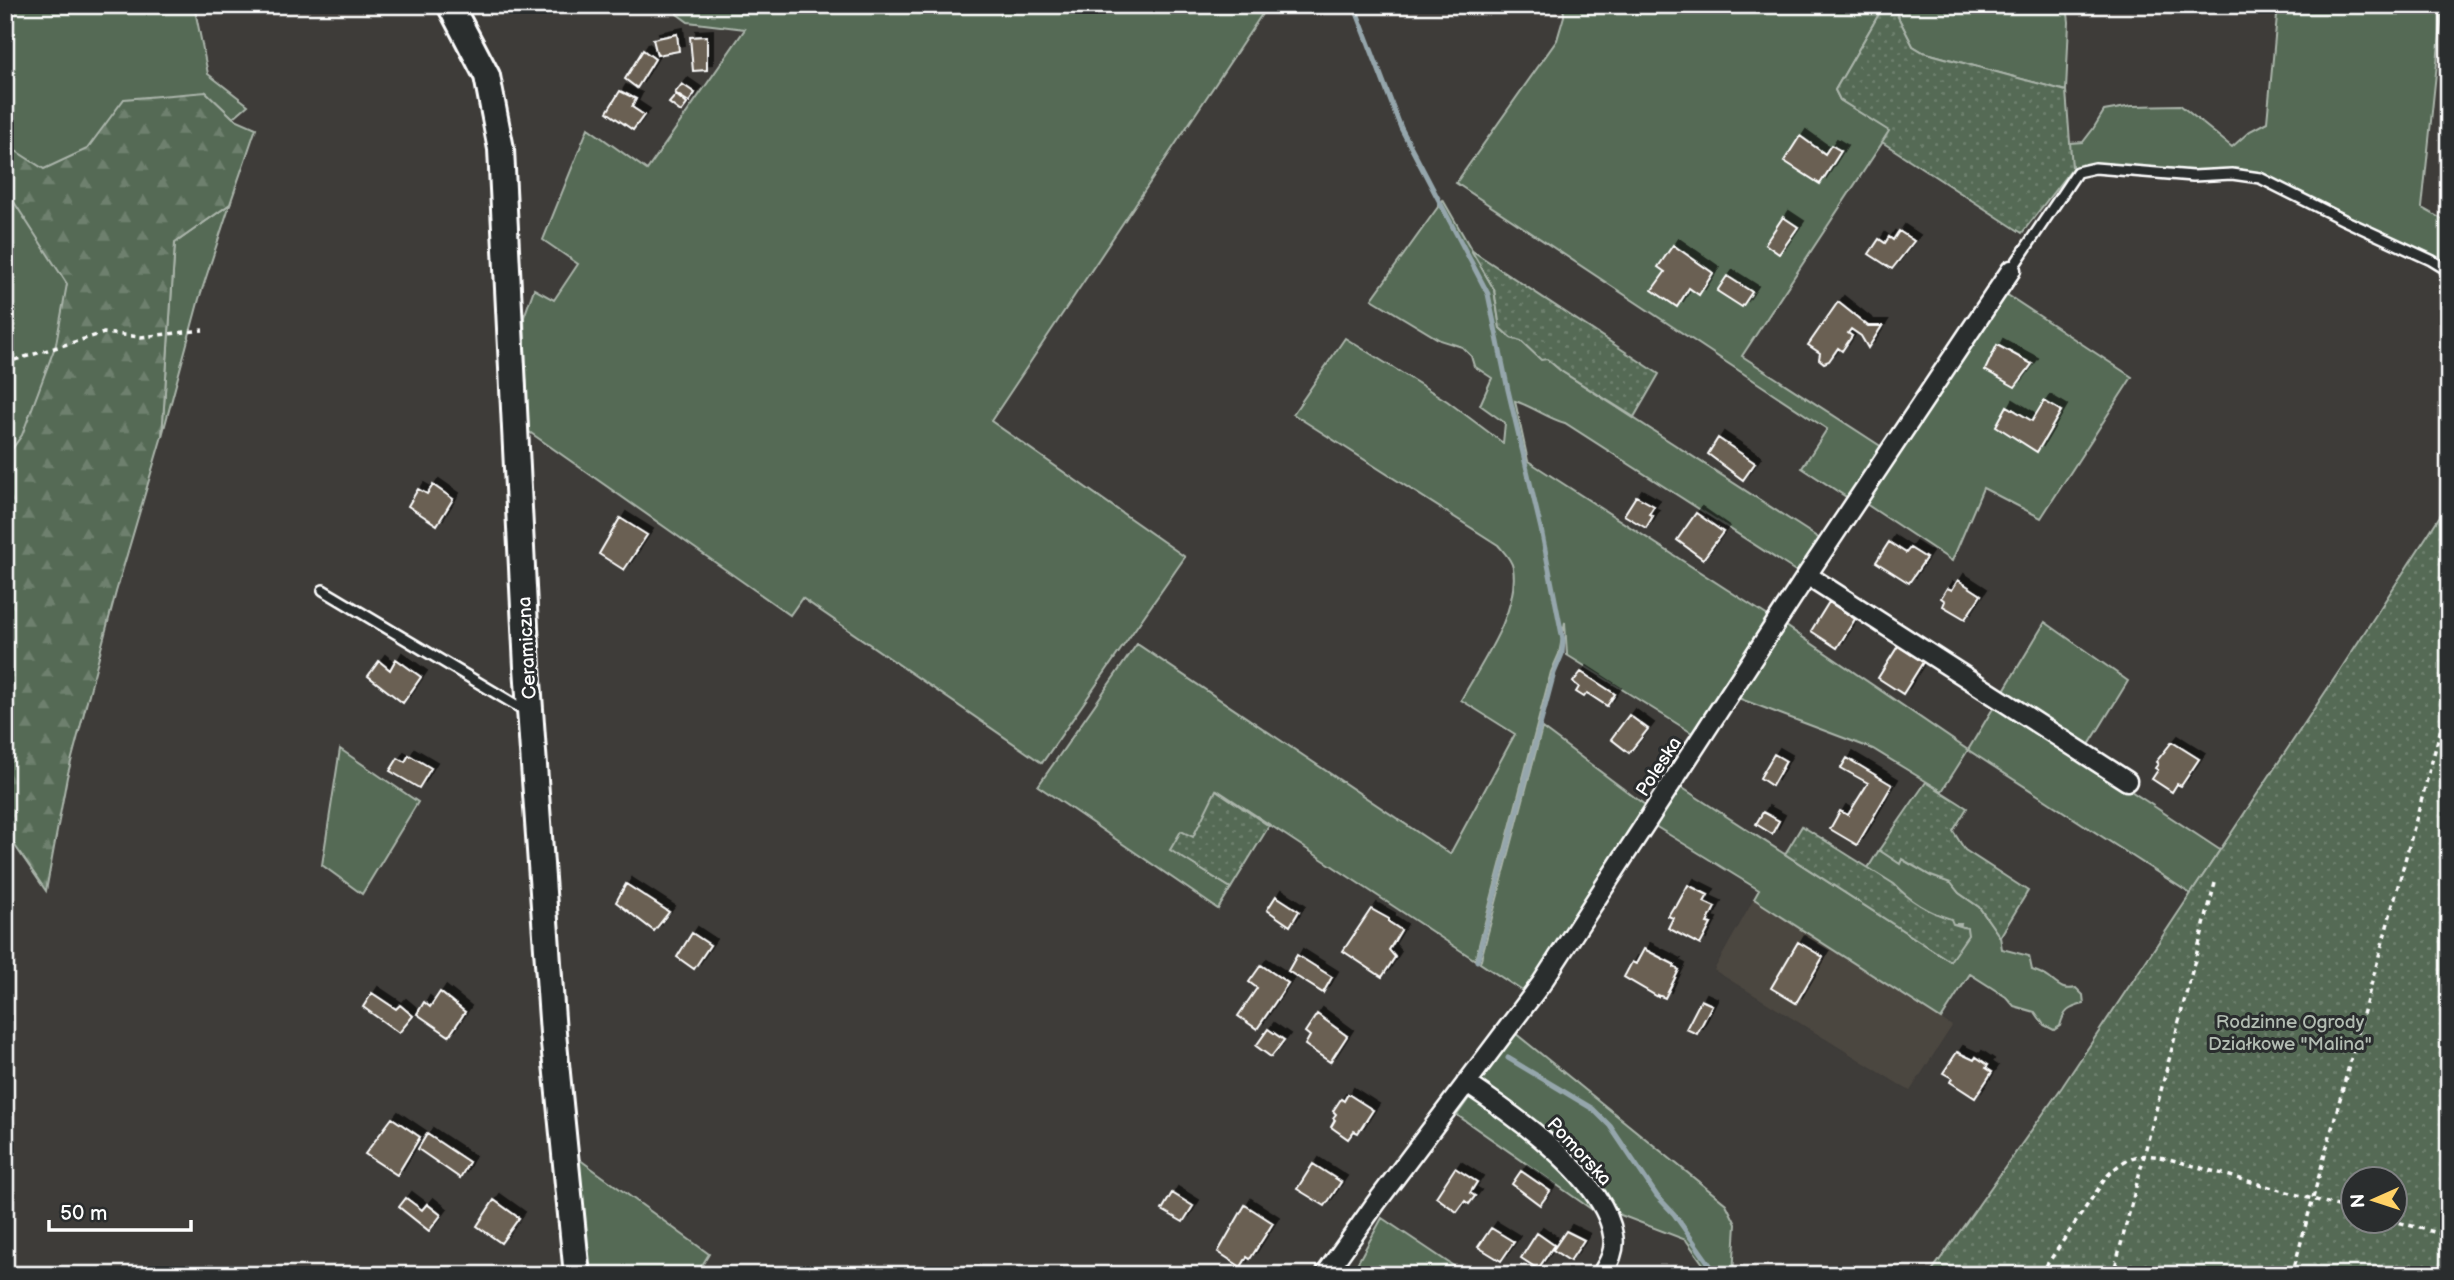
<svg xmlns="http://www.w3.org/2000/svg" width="2454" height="1280" font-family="'Balsamiq Sans',sans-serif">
  <defs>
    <pattern id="forest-firs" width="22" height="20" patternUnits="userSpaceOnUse" patternTransform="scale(1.75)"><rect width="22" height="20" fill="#556a55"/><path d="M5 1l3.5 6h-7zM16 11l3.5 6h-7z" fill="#6e806e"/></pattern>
    <pattern id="garden-dots" width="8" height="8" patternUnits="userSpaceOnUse" patternTransform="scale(1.75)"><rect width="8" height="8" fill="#556a55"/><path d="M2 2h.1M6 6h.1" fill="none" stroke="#6e806e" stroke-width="1.8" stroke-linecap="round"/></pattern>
    <filter id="shadow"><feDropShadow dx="6" dy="-6" stdDeviation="0" flood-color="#0009"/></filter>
  </defs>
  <rect width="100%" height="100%" fill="#3e3c39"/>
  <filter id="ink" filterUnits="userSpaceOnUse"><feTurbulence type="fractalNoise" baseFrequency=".0143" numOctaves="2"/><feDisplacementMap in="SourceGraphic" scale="14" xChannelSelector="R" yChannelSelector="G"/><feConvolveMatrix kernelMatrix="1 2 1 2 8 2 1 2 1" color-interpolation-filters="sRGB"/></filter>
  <g filter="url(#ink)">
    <path fill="#4c4740" d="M1754,899L1952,1026L1910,1091L1714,970Z"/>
    <path fill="#556a55" stroke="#aab4aa" stroke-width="2" d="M5,5H194L208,74L248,105L233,118L206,92L5,695Z
      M678,5H1268L991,421L1185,557L1042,763L802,598L790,615L528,431L524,317L534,289L554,300L578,264L543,240L588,128L647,170L745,29L688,22L677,14Z
      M1563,5H2067L2069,22L2066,91L1923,52L1913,46L1896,13L1886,10L1879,14L1835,90L1840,100L1890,131L1742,356L1882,447L1848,498L1802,468L1827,429L1456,183L1557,40L1564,16Z
      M2278,5H2443L2422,208L2449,223V265L2264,175L2227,170L2181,172L2100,164L2072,168L2069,143L2083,142L2093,129L2104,111L2132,106L2180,105L2232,147L2250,131L2267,122Z
      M1443,200L1494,289L1500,328L1511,338L1521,341L1541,359H1547L1561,371L1820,539L1797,572L1565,423C1547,418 1534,407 1515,401L1528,461L1768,616L1692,733L1567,655L1565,622L1559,654L1551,672L1475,960L1217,790L1193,838L1171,850L1231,888L1218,909L1038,786L1137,644L1450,854L1515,734L1461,700C1481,664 1520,610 1513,568C1512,560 1503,551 1498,545L1293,414L1345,338L1447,401L1503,443L1505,423L1480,405L1492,378L1474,366L1471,356L1462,347L1440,340L1372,299Z
      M230,204L199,299L162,436L175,243Z
      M2003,292L2132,377L2041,518L1983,488L1952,561L1866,504Z
      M2045,622L2128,681L2081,758L2220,850L2191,894L1968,750L1942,791L1873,749L1738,698L1786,626L1968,750Z
      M1542,728L1645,805L1524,992L1480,963Z
      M340,749L418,802L362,894L322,865Z
      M1681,787L1950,961L1961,924H1953L1935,915L1903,895L1894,885L1868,868L1879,850L1900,863L1901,859L1931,876L1951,883L1959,893L1979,907L2000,937L2002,949L2029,956L2032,970C2038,972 2044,974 2049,978C2059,986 2063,991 2076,988L2083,995L2084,1004C2068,1008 2064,1011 2060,1026L2054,1030L2044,1025L2035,1012L2014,1006L2006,997L1970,974L1941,1019L1754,899L1759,890L1655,826Z
      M1515,1033L1726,1204L1736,1224L1733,1275H1711L1686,1240L1618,1214L1611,1223L1457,1115Z
      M572,1154L709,1254L696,1275H585Z
      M1382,1218L1467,1275H1351Z"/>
    <path fill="url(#forest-firs)" stroke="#aab4aa" stroke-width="2" d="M206,92L233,118L256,128L230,204L175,243L162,436L116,592L67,777L46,891L5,831V459L22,435L56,344L67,284L12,199L5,195V144L44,169L87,149L124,99Z"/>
    <path fill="url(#garden-dots)" stroke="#aab4aa" stroke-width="2" fill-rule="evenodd" d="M1886,10L1896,13L1913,46L1923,52L2066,91L2072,168L2022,233L1882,142L1889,131L1840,100L1835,90L1879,14Z
      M1471,250L1659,374L1634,417L1561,371L1547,359L1541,360L1521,341L1511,338L1500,328L1494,289Z
      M2449,502V1275H1929L2062,1087L2342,667ZM2394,1178V1220H2352V1178Z
      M1926,782L1967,808L1953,831L1965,850L2028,891L2000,937L1979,907L1959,893L1951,883L1931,876L1902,859L1900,864L1879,850Z
      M1216,790L1269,826L1231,888L1170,850L1181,831L1193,837Z
      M1802,826L1894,884C1909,900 1930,913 1951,919L1953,924L1967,928L1968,935L1950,961L1785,854Z"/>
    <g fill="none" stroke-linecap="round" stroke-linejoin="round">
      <path stroke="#95a6ac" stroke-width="5" d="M1354,5L1401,128L1488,294L1508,390L1541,529L1563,640L1562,654L1554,673L1477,961
        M1508,1058L1593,1109L1610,1126L1657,1196L1674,1214L1717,1275"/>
    </g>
    <path fill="#6b6052" stroke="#fff" stroke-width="2" filter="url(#shadow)" d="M677,34L679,51L657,55L653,39Z
      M707,36V70L693,71L690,37Z
      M643,50L655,59L637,88L625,79Z
      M682,84L695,93L689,102L675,93Z
      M620,91L636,99L632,107L644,115L633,130L607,112Z
      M676,95L687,104L681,112L669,103Z
      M1800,136L1825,154L1831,145L1841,151L1820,184L1784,161Z
      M1783,217L1798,227L1779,254L1765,244Z
      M1899,231L1914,241L1892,269L1869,254L1879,239L1885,243L1889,237L1893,240Z
      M1673,245L1713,273L1699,295L1689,288L1677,307L1652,290L1665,272L1658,267Z
      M1727,276L1752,292L1742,307L1717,291Z
      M1838,302L1868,326H1882L1868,348L1861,336L1851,329L1848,333L1852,336L1842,351L1838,348L1829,361L1824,363L1819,359L1820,353L1808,345Z
      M1997,345L2032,364L2015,387L1985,370Z
      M2044,401L2061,411L2037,452L1996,426L2007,406L2032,421Z
      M1718,438L1755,463L1743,480L1708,454Z
      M433,485L453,499L437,525L408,506L418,489L427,494Z
      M1636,496L1654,506L1649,514L1653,516L1646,528L1624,515Z
      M1696,513L1723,532L1703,559L1677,540Z
      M620,518L647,535L624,570L599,554Z
      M1889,542L1906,553L1910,548L1926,558L1909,583L1876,562Z
      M1958,580L1981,595L1965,619L1943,606L1945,601L1941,598L1947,588L1952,590Z
      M1829,602L1855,619L1837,648L1811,631Z
      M1898,646L1923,662L1903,694L1878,678Z
      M396,659L421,677L403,703L368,676L379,661L390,670Z
      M1581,672L1615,694L1607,706L1587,693L1584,697L1576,692L1579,687L1573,682Z
      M1629,715L1648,729L1629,753L1611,739Z
      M2172,742L2199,759L2181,786L2177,784L2172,792L2152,779L2158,770L2155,768L2158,764L2156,762Z
      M1774,754L1786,761L1772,786L1760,778Z
      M409,755L431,768L419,788L390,771L398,758L405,762Z
      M1847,758L1892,785L1857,845L1830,829L1840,811L1848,815L1868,783L1841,768Z
      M1763,812L1779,821L1772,834L1756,824Z
      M626,884L669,912L654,931L616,902Z
      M1688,885L1708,895L1704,902L1715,907L1707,923L1711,924L1700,945L1668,928L1673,918L1668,916L1674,906L1676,907Z
      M1276,896L1299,911L1290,926L1267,910Z
      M1371,909L1389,919V922L1401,930L1389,950L1395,957L1382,977L1343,951Z
      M692,933L710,945L694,969L677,957Z
      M1798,942L1823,957L1796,1003L1771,988Z
      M1644,949L1675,965L1674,967L1679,970L1665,998L1658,995V997L1624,977L1632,962L1636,964Z
      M1297,955L1332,977L1323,993L1288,971Z
      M1261,965L1288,983L1257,1029L1238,1016L1257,988L1249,982Z
      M440,992L465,1012L449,1036L417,1014L424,1002L430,1007Z
      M372,993L396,1009L400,1005L413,1016L399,1033L363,1007Z
      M1701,1000L1712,1005L1697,1034L1686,1029Z
      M1317,1014L1347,1036L1330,1062L1305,1045L1310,1036L1305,1032Z
      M1268,1029L1284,1040L1271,1057L1256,1046Z
      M1957,1052L1974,1060L1976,1057L1988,1065L1986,1068L1992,1072L1975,1098L1950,1082L1952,1078L1943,1073Z
      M1348,1094L1373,1110L1358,1133L1354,1131L1348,1139L1331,1127L1335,1120L1333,1118L1336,1114L1333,1111L1341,1099L1344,1101Z
      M392,1118L420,1137L397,1175L365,1154Z
      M427,1134L469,1162L460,1178L418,1149Z
      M1313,1164L1341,1182L1325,1206L1297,1189Z
      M1455,1168L1477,1182L1470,1193L1475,1196L1469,1204L1465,1201L1457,1212L1436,1197Z
      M1521,1171L1550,1191L1540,1205L1512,1184Z
      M1172,1193L1193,1206L1183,1222L1162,1210Z
      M406,1198L422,1210L427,1204L441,1215L429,1231L399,1207Z
      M494,1200L519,1218L501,1243L477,1226Z
      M1245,1205L1273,1223L1250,1259L1247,1257L1241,1267L1218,1252Z
      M1491,1228L1514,1242L1501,1261L1478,1247Z
      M1566,1231L1584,1240L1570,1261L1553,1250Z
      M1537,1233L1554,1245L1538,1269L1521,1258Z"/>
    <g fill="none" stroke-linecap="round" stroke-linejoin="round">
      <defs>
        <path id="lane" d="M2011,270L2077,172L2095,168L2193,176L2232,174L2260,178L2344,220L2431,260L2449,271
          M323,590L526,711"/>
        <path id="street" d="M1807,575L2127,781
          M1466,1083C1511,1113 1605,1178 1613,1235C1616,1250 1609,1263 1601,1275
          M1325,1275L1376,1203L1541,984L1807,575L2011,270"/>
        <path id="secondary" d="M450,5L487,76L501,149L527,667L553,1033L577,1275"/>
      </defs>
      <use href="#lane" stroke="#fff" stroke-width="14"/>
      <use href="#street" stroke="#fff" stroke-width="23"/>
      <use href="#secondary" stroke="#fff" stroke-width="30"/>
      <path stroke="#fff" stroke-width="3.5" stroke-dasharray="5 5" stroke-linecap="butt" d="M5,363L104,333L141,337L203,330
        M2390,1220L2449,1236
        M2040,1275L2107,1176C2129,1154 2140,1152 2169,1159L2352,1210
        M2113,1275L2215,883
        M2292,1275L2449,699"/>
      <use href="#lane" stroke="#2a2d2e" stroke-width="9"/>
      <use href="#street" stroke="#2a2d2e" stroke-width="18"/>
      <use href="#secondary" stroke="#2a2d2e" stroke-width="24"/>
    </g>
  </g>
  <g text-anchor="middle" stroke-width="6" stroke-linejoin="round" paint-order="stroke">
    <g font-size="19" fill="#fff" stroke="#2a2d2e">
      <text transform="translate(526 648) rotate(-93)" y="7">Ceramiczna</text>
      <text transform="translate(1658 766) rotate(-57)" y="7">Poleska</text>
      <text transform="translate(1580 1151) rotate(47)" y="7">Pomorska</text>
    </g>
    <g font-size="19" fill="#b2bcb2" stroke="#2a2d2e">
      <text x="2290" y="1028">Rodzinne Ogrody<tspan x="2290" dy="22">Działkowe "Malina"</tspan></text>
    </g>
  </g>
  <rect width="2454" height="1280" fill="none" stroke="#2a2d2e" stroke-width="28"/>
  <rect x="14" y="14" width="2426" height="1252" fill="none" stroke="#fff" stroke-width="2.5" filter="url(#ink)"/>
  <g transform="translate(2374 1200) rotate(267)"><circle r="33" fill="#2a2d2e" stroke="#7f8182" stroke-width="2"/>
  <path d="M0-5L12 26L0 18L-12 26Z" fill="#ffd166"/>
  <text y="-10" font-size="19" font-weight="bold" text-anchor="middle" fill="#ffffff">N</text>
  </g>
  <path d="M49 1220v10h142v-10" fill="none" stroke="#ffffff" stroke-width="3.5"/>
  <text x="60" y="1220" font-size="21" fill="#ffffff" stroke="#2a2d2e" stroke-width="5" paint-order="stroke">50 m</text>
</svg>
